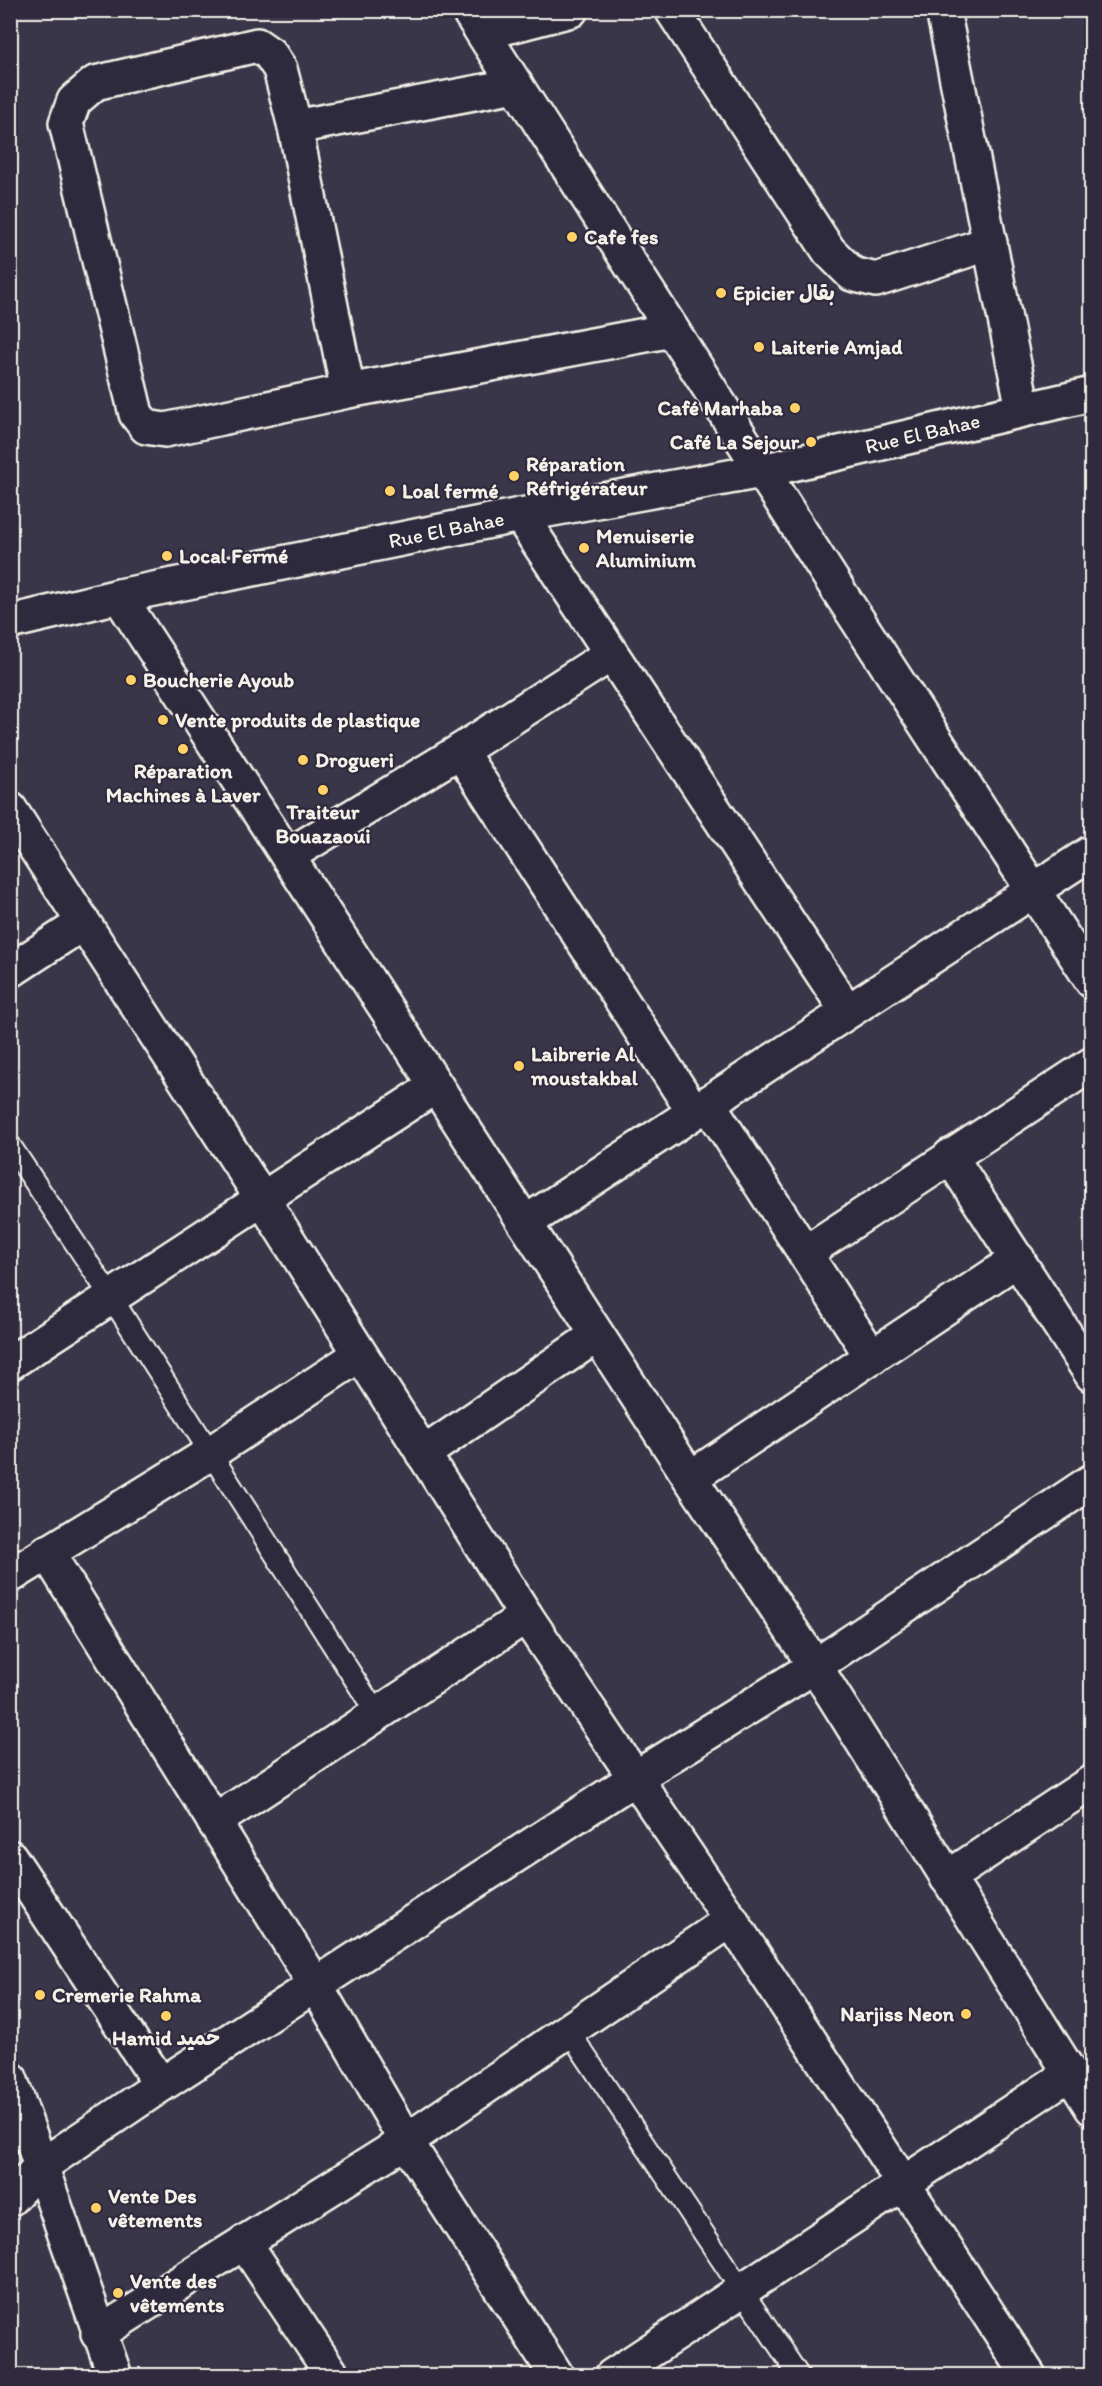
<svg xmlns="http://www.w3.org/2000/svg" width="1102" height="2386" font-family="Itim,'Playpen Sans Arabic',sans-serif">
  <rect width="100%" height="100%" fill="#3a364a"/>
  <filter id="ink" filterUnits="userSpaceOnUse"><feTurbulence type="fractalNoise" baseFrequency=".0167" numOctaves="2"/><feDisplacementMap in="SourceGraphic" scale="12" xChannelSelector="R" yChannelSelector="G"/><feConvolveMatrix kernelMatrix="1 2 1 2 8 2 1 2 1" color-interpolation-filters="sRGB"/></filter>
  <g filter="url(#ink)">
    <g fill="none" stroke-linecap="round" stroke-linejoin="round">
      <defs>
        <path id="lane" d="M10,1145L111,1297L378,1716
          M568,2030L799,2376"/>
        <g id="street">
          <path d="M468,10L842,596L1092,981"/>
          <path d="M672,10L829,251L852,274L876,280L990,243"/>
          <path d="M943,10L1023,409"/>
          <path d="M483,33L571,10"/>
          <path d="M295,127L516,85"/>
          <path d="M348,391L295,127L280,69L270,54L257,45L95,83L74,101L66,123L136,414L146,427L165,430L348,391L672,330"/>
          <path d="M520,515L847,1011"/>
          <path d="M119,596L690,1478L815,1666L1092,2108"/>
          <path id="s1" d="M10,622L119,596L520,515L762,471L1092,394"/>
          <path d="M460,751L694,1112"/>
          <path d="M10,809L263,1200L526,1616L731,1920L1029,2376"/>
          <path d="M289,855L460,751L611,654"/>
          <path d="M10,971L83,923"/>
          <path d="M708,1103L872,1357"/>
          <path d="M950,1156L1092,1375"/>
          <path d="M525,1223L1092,852"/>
          <path d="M805,1253L1092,1064"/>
          <path d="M10,1363L436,1086"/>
          <path d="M423,1454L597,1335"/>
          <path d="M690,1478L1018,1259"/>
          <path d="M47,1552L315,1984L406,2141L557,2376"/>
          <path d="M10,1576L209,1454L359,1355"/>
          <path d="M214,1822L526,1616"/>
          <path d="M10,1857L161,2085"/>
          <path d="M947,1878L1092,1782"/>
          <path d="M10,2078L115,2376"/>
          <path d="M10,2199L40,2167L161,2085L635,1778L815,1666L1092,1481"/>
          <path d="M244,2242L333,2376"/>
          <path d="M98,2334L406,2141L731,1920"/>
          <path d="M612,2376L1069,2074"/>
        </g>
      </defs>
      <use href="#lane" stroke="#f4f1e8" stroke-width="24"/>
      <use href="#street" stroke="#f4f1e8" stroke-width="38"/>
      <use href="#lane" stroke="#2f2a3d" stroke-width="20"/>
      <use href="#street" stroke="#2f2a3d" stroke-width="33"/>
    </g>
  </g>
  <g fill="#ffd166" stroke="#2f2a3d" stroke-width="2">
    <circle cx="572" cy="237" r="6"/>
    <circle cx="721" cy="293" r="6"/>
    <circle cx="759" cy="347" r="6"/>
    <circle cx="795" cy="408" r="6"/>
    <circle cx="811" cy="442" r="6"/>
    <circle cx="514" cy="476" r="6"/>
    <circle cx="390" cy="491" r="6"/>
    <circle cx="584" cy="548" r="6"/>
    <circle cx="167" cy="556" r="6"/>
    <circle cx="131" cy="680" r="6"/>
    <circle cx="163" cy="720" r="6"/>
    <circle cx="183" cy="749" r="6"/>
    <circle cx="303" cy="760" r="6"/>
    <circle cx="323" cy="790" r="6"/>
    <circle cx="519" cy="1066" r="6"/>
    <circle cx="40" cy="1995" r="6"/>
    <circle cx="966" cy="2014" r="6"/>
    <circle cx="166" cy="2016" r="6"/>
    <circle cx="96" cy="2208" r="6"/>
    <circle cx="118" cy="2293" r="6"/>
  </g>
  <g text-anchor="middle" stroke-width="4.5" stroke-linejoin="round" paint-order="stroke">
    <g font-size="21" font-weight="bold" fill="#f4f1e8" stroke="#2f2a3d" text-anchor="start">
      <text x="584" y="244">Cafe fes</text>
      <text x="733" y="300">Epicier بقال</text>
      <text x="771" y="354">Laiterie Amjad</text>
      <text x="783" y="415" text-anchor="end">Café Marhaba</text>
      <text x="799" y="449" text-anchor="end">Café La Sejour</text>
      <text x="526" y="471">Réparation<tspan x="526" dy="24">Réfrigérateur</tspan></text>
      <text x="402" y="498">Loal fermé</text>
      <text x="596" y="543">Menuiserie<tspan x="596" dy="24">Aluminium</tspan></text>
      <text x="179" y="563">Local Fermé</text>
      <text x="143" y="687">Boucherie Ayoub</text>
      <text x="175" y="727">Vente produits de plastique</text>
      <text x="315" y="767">Drogueri</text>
      <text x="183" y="778" text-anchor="middle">Réparation<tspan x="183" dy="24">Machines à Laver</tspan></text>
      <text x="323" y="819" text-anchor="middle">Traiteur<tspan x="323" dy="24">Bouazaoui</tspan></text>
      <text x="531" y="1061">Laibrerie Al<tspan x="531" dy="24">moustakbal</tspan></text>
      <text x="52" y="2002">Cremerie Rahma</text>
      <text x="954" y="2021" text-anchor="end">Narjiss Neon</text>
      <text x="166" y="2045" text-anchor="middle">Hamid حميد</text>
      <text x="108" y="2203">Vente Des<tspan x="108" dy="24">vêtements</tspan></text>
      <text x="130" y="2288">Vente des<tspan x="130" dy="24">vêtements</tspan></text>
    </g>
    <g font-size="21" fill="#f4f1e8" stroke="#2f2a3d">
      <text dy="7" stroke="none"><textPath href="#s1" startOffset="932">Rue El Bahae</textPath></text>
      <text dy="7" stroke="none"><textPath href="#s1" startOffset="446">Rue El Bahae</textPath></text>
    </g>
  </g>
  <rect width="1102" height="2386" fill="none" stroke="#2f2a3d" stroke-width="36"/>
  <rect x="18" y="18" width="1066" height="2350" fill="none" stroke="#f4f1e8" stroke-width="2" filter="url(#ink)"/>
</svg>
